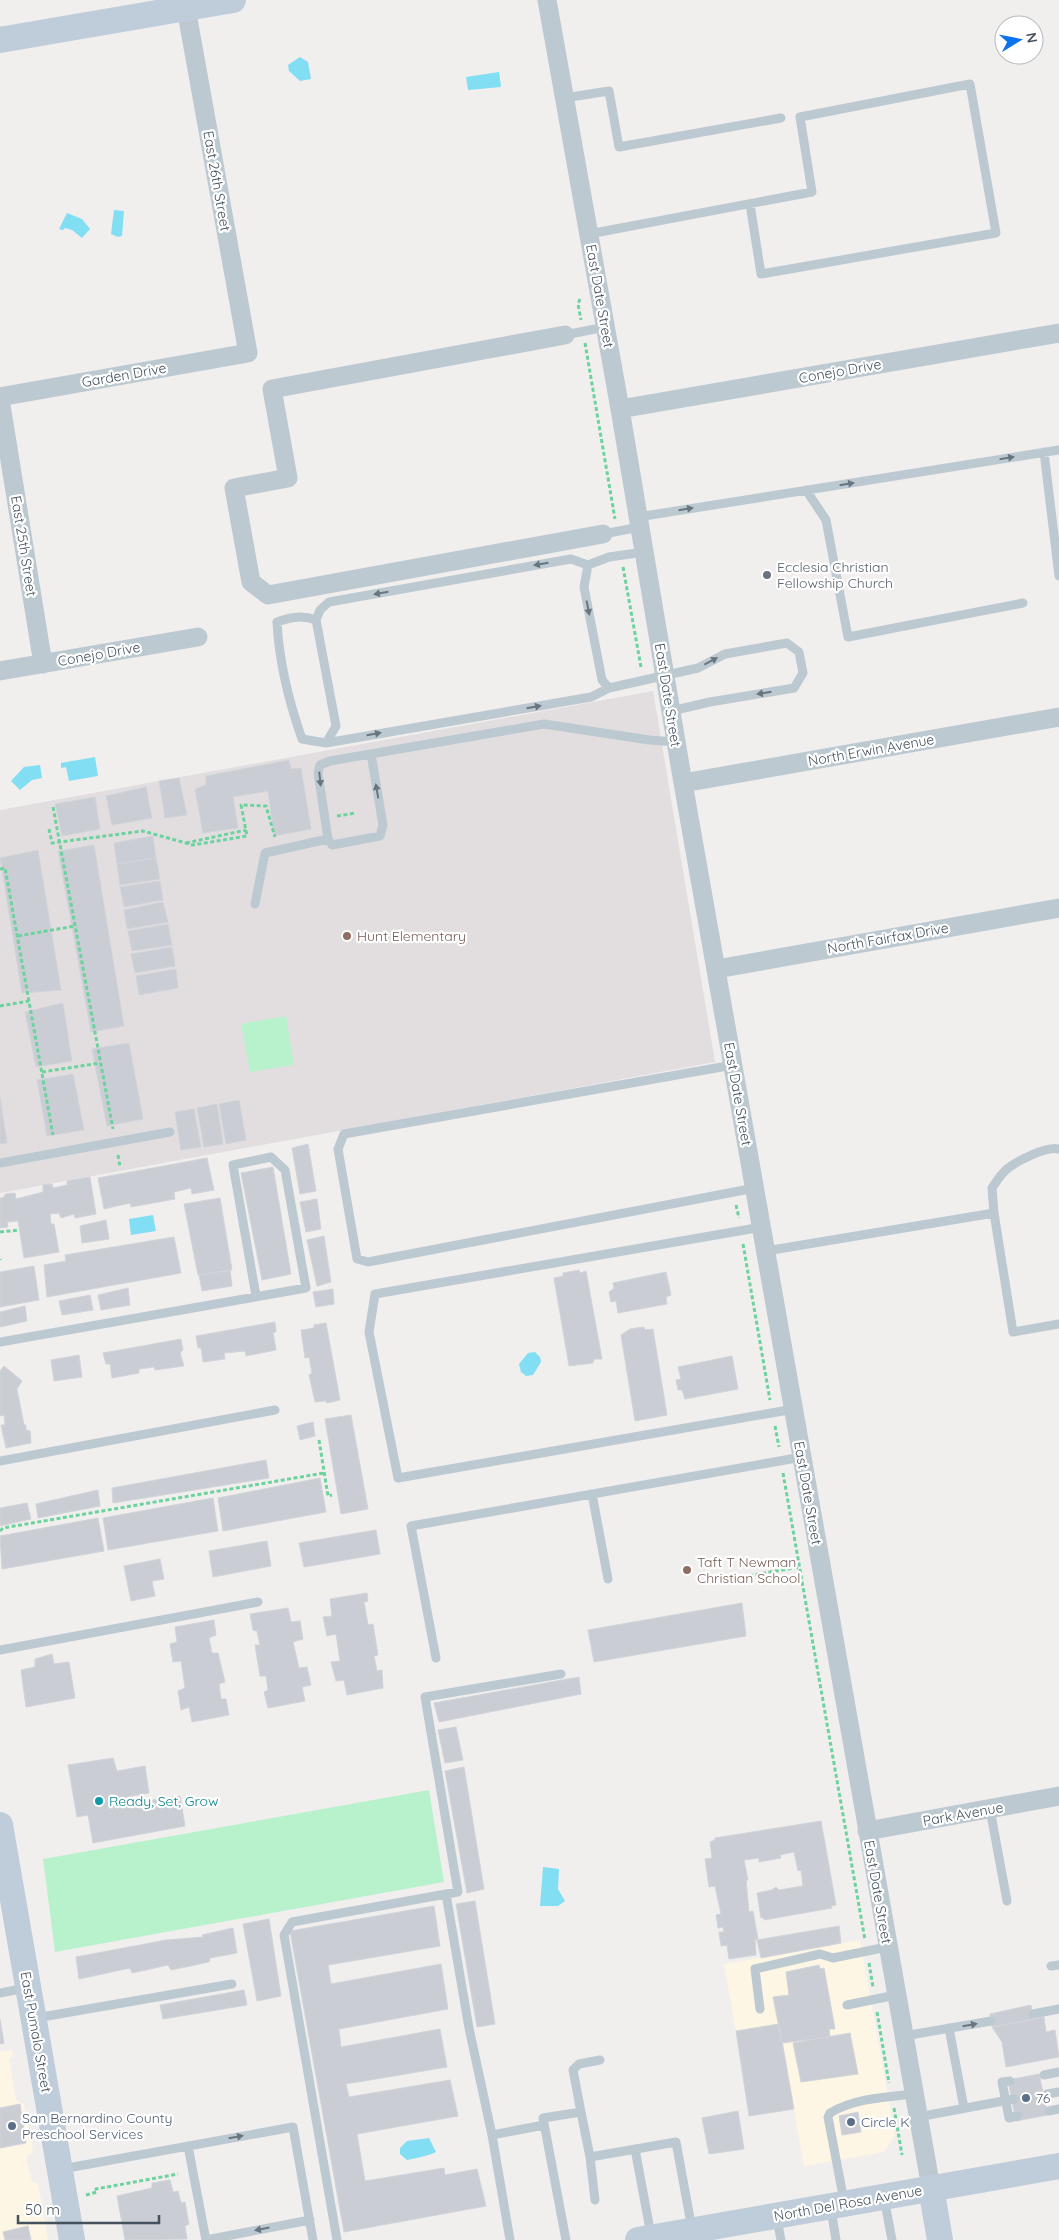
<svg xmlns="http://www.w3.org/2000/svg" width="1059" height="2240" font-family="Quicksand,sans-serif">
  <rect width="100%" height="100%" fill="#f1eeee"/>
  <path fill="#fdf6e5" d="M860,1940L895,2135L884,2152L804,2166L779,2024L736,2031L724,1964Z
    M12,2050L13,2056L9,2059L16,2100L24,2104L33,2152L26,2157L32,2182L38,2183L48,2240H0V2052Z"/>
  <path fill="#e2dee0" d="M653,691L715,1062L0,1193V810Z"/>
  <path fill="#b8f2cd" d="M286,1016L294,1065L250,1072L241,1024Z
    M429,1790L444,1882L55,1952L43,1859Z"/>
  <path fill="#82def3" d="M300,57L308,62L311,79L300,81L289,71L288,65Z
    M499,72L501,87L468,90L466,77Z
    M114,210L124,211L122,236L118,237L111,234Z
    M67,213L82,219L90,229L82,238L72,230L65,228L63,230L59,229Z
    M95,757L98,776L69,781L66,767L61,768V763Z
    M40,765L42,778L32,780L20,790L11,781L24,767Z
    M153,1215L156,1231L131,1235L129,1219Z
    M535,1352L540,1357L541,1362L533,1375L526,1376L521,1372L519,1364L528,1353Z
    M543,1867L559,1869L558,1889L565,1901L558,1906H540Z
    M429,2138L436,2152C428,2156 416,2158 407,2160L400,2154V2148L407,2141Z"/>
  <path fill="#cacdd3" stroke="#d1d4da" d="M289,760L291,769L301,768L311,829L274,836L268,791L233,797L238,828L203,833L195,789L206,785V776Z
    M179,778L187,815L165,818L159,781Z
    M146,787L152,818L112,825L106,796Z
    M95,797L100,829L62,836L55,804Z
    M153,836L156,858L117,864L114,843Z
    M94,845L124,1026L91,1032L58,851Z
    M38,850L61,990L22,993L0,858Z
    M156,858L160,879L120,885L117,864Z
    M160,881L163,900L124,907L120,887Z
    M163,902L168,922L127,929L124,910Z
    M168,924L172,945L132,951L128,931Z
    M172,947L175,966L135,973L131,954Z
    M176,969L178,988L139,995L136,976Z
    M63,1003L72,1061L36,1067L25,1012Z
    M129,1043L143,1119L107,1126L92,1049Z
    M73,1074L84,1130L47,1136L37,1080Z
    M0,1097L7,1143L0,1144Z
    M239,1100L246,1140L226,1144L219,1104Z
    M217,1104L223,1144L204,1147L197,1108Z
    M194,1109L201,1147L181,1150L175,1112Z
    M308,1144L316,1191L300,1194L292,1148Z
    M207,1158L214,1190L192,1194L191,1188L174,1192L175,1199L131,1207L130,1203L104,1209L98,1178Z
    M273,1167L291,1274L262,1280L241,1173Z
    M90,1177L96,1214L75,1218L74,1214L61,1218L59,1213L50,1214L51,1224H54L59,1252L24,1258L18,1221L7,1222L8,1227L0,1228V1198L4,1197L5,1194L15,1193L16,1199L43,1192V1185L52,1184L53,1188L67,1185V1181Z
    M220,1198L232,1270L198,1275L184,1204Z
    M317,1199L321,1229L306,1232L300,1202Z
    M106,1220L109,1239L82,1243L80,1226Z
    M324,1236L331,1282L317,1286L307,1240Z
    M174,1237L181,1273L47,1297L44,1265L66,1261L65,1255Z
    M34,1266L39,1300L0,1307V1272Z
    M230,1270L232,1286L202,1291L199,1275Z
    M579,1270L580,1273L586,1271L602,1359H594L593,1363L569,1366L554,1278L563,1276V1273Z
    M666,1272L671,1295L666,1297L667,1304L618,1313L616,1301L611,1302L609,1292L614,1288L613,1283Z
    M128,1288L130,1305L101,1310L98,1295Z
    M333,1289L334,1304L316,1307L313,1292Z
    M90,1295L93,1310L62,1315L59,1301Z
    M25,1306L27,1321L0,1327V1312Z
    M275,1322L276,1332L273,1333L276,1350L246,1356L245,1351L224,1353L225,1359L203,1362L201,1348H198L196,1336Z
    M326,1323L340,1400L327,1403L326,1401L315,1402L309,1375L312,1373L309,1357L305,1358L301,1330L314,1328V1325Z
    M644,1327L645,1330L653,1329L667,1415L635,1421L621,1335L630,1329Z
    M181,1339L183,1350L180,1353L184,1366L155,1370L154,1367L139,1369V1373L112,1378L110,1364H106L103,1353Z
    M79,1355L82,1377L54,1381L51,1360Z
    M732,1356L738,1389L685,1399L682,1390H678L676,1380L681,1379L678,1367Z
    M4,1366L22,1381L17,1389L24,1425H26V1430L30,1431L31,1443L6,1448L1,1425H5L4,1415L0,1416V1371Z
    M351,1415L368,1509L341,1514L325,1419Z
    M313,1422L315,1436L300,1440L297,1426Z
    M266,1460L269,1478L113,1503L112,1488Z
    M320,1478L326,1512L223,1531L218,1498Z
    M98,1490L100,1506L38,1518L36,1504Z
    M213,1498L218,1531L108,1550L103,1518Z
    M27,1503L31,1519L0,1526V1508Z
    M98,1518L104,1551L2,1569L0,1536Z
    M376,1530L380,1554L304,1567L299,1543Z
    M267,1541L271,1566L213,1577L209,1551Z
    M160,1559L164,1579L152,1581L155,1596L131,1601L124,1566Z
    M367,1593L368,1601L364,1602L368,1625L373,1624L378,1655L374,1656L377,1671L382,1670L383,1688L347,1695L344,1680L336,1681L331,1662L340,1661L336,1634L327,1636L323,1617L332,1616L330,1599Z
    M742,1603L746,1636L594,1662L588,1630Z
    M288,1608L291,1622L300,1621L303,1639L293,1642L299,1668L307,1667L311,1685L302,1687L305,1701L268,1708L264,1692L268,1690L266,1676H260L255,1645H260L257,1631L253,1630L250,1614Z
    M214,1620L216,1635L209,1638L212,1653H218L225,1682L219,1684L221,1699H226L229,1715L192,1722L189,1707L181,1710L178,1691L185,1688L181,1661L173,1662L170,1644L177,1642L175,1627Z
    M52,1654L54,1664L69,1662L75,1698L26,1707L21,1670L35,1667V1659Z
    M579,1677L581,1694L439,1722L434,1703Z
    M456,1727L463,1760L445,1763L438,1730Z
    M113,1758L117,1771L145,1766L149,1793L122,1798L124,1804L180,1796L185,1826L93,1843L88,1815L77,1817L68,1765Z
    M464,1767L484,1889L467,1893L445,1771Z
    M821,1821L836,1905L831,1906L832,1908L764,1920V1918H761L757,1893L772,1890L776,1887L779,1890L803,1886L801,1870L798,1871L794,1852L780,1855L781,1858L759,1862V1858L744,1860L748,1880H746L749,1912L753,1911L758,1939L755,1940L756,1955L729,1959L727,1945L721,1946L719,1932H724L723,1927L718,1928L716,1915L721,1914L715,1886L709,1887L705,1859L712,1858L710,1842L715,1840V1838Z
    M475,1901L495,2024L477,2027L456,1904Z
    M434,1906L440,1946L328,1965L331,1984L441,1964L448,2009L339,2029L341,2047L440,2029L447,2067L346,2084L349,2097L450,2080L458,2116L357,2134L365,2181L444,2168L445,2175L477,2169L486,2206L344,2232L290,1931Z
    M269,1919L281,1996L257,2001L243,1924Z
    M839,1926L841,1943L761,1958L757,1940Z
    M233,1928L237,1953L210,1958L209,1962L171,1970L168,1965L132,1973L130,1968L79,1979L76,1957L166,1940L203,1937L202,1935Z
    M819,1965L820,1969L824,1968L835,2029H829L830,2037L782,2043L773,1997L789,1995L786,1972Z
    M244,1990L247,2005L163,2019L160,2005Z
    M1031,2005L1033,2020L992,2027L990,2014Z
    M1044,2017L1046,2032L1055,2030L1059,2057L1006,2067L1002,2042L992,2027Z
    M0,2019L4,2043L0,2044Z
    M779,2024L794,2109L749,2116L736,2031Z
    M850,2033L858,2074L801,2082L793,2043Z
    M1039,2074L1048,2115L1016,2121L1008,2080Z
    M20,2104L26,2143L0,2148V2108Z
    M738,2111L744,2149L709,2154L702,2118Z
    M858,2112L861,2132L842,2135L839,2116Z
    M170,2180L173,2192L178,2191L181,2203L185,2202L189,2224L185,2226L187,2239L125,2240L117,2196L152,2188V2183Z
    M28,2226L31,2240H5L3,2232Z"/>
  <g fill="none" stroke-linecap="round" stroke-linejoin="round">
    <path stroke="#6dd39e" stroke-width="3" stroke-dasharray="4 2.5" stroke-linecap="butt" d="M580,299L578,304L581,320
      M585,343L615,519
      M623,567L641,667
      M53,807L113,1129
      M337,816L356,813
      M49,829L52,843L143,831L193,845L247,836L241,805L266,806L275,837
      M186,843L246,830
      M0,869L5,868L53,1135
      M18,936L75,926
      M0,1006L29,1001
      M42,1072L100,1063
      M118,1155L120,1167
      M736,1205L739,1218
      M0,1232L19,1230
      M743,1244L770,1400
      M0,1259V1260
      M775,1426L779,1447
      M319,1440L328,1496L332,1495
      M783,1473L865,1940
      M0,1531L3,1528L324,1473
      M730,1579L799,1567
      M869,1963L873,1987
      M877,2012L889,2083
      M894,2108L902,2155
      M86,2195L97,2192L96,2189L178,2174"/>
    <path stroke="#bdc9d1" stroke-width="9" d="M564,98L609,91L619,147L781,118
      M589,234L812,192L800,117L970,84L996,233L761,274L750,204
      M565,335L605,327
      M1044,452L1059,576
      M806,490L826,520L848,637L1023,603
      M638,517L1059,450
      M603,534L640,527
      M644,552L609,557L588,565L584,587L602,680L609,688L698,668L725,654L787,643L799,652L803,673L794,688L710,702L671,711
      M316,620C302,615 291,617 277,622C279,661 289,702 302,739L326,743L336,726L316,620L320,610L329,602L571,559L588,565
      M326,743L591,697L609,688
      M371,754L383,825L380,836L332,845L328,839L318,773L320,765L330,761L544,724L649,740L676,742
      M255,904L265,853L328,839
      M733,1065L344,1134L338,1149L357,1259L368,1262L755,1188
      M0,1163L170,1132
      M994,1213L992,1188C996,1182 1001,1174 1007,1169C1017,1161 1046,1146 1059,1149
      M762,1227L375,1294L369,1332L398,1478L794,1409
      M766,1251L994,1213L1013,1332L1059,1324
      M0,1342L306,1288L285,1170L271,1157L233,1165L256,1296
      M0,1461L275,1410
      M592,1494L608,1579
      M0,1650L258,1602
      M436,1658L411,1526L802,1457
      M990,1809L1007,1901
      M446,1894L458,1892L425,1697L561,1674
      M1051,1966L1059,1965
      M0,1993L25,1988
      M847,2005L896,1995
      M760,2009L755,1969L820,1954L833,1958L887,1947
      M1033,2014L1059,2009
      M36,2018L232,1984
      M949,2028L964,2108
      M904,2036L991,2021
      M1044,2075L1059,2072
      M1010,2081L1002,2082L1009,2118L1018,2116
      M1047,2094L1059,2092
      M1049,2111L1059,2109
      M581,2112L573,2070L579,2064L600,2060
      M918,2117L1014,2099
      M188,2146L206,2240L310,2220
      M635,2149L651,2235
      M590,2157L595,2200
      M62,2169L293,2127L313,2240
      M884,2198L892,2240
      M844,2201L828,2117L830,2113C855,2098 886,2097 914,2094
      M831,2209L836,2240
      M777,2219L781,2240
      M337,2240L284,1935L292,1922L446,1894L469,2028L492,2135
      M510,2240L492,2135L544,2125
      M566,2240L543,2118L581,2112L590,2157L676,2142L692,2229"/>
    <path stroke="#bdc9d1" stroke-width="19" d="M547,0L620,409L683,783L931,2188
      M565,335L272,389L288,478L234,488L251,582L268,595L603,534
      M0,397L248,353L186,8
      M0,399L43,664
      M620,409L1059,333
      M0,671L198,637
      M683,783L1059,717
      M717,969L1059,908
      M867,1831L1059,1796"/>
    <path stroke="#bfccd9" stroke-width="26" d="M0,40L233,0
      M0,1825L72,2240
      M931,2188L940,2240
      M638,2240L1059,2166"/>
  </g>
  <defs><path id="oneway-solid" d="M-6-.8H1V-3.2L6.5 0L1 3.2V.8H-6Z" transform="scale(1.25)"/></defs>
  <g fill="#697680">
    <use href="#oneway-solid" transform="translate(1007 458) rotate(-9)"/>
    <use href="#oneway-solid" transform="translate(847 484) rotate(-9)"/>
    <use href="#oneway-solid" transform="translate(686 509) rotate(-9)"/>
    <use href="#oneway-solid" transform="translate(541 564) rotate(170)"/>
    <use href="#oneway-solid" transform="translate(381 593) rotate(170)"/>
    <use href="#oneway-solid" transform="translate(588 608) rotate(79)"/>
    <use href="#oneway-solid" transform="translate(711 661) rotate(-28)"/>
    <use href="#oneway-solid" transform="translate(764 693) rotate(171)"/>
    <use href="#oneway-solid" transform="translate(534 707) rotate(-10)"/>
    <use href="#oneway-solid" transform="translate(374 734) rotate(-10)"/>
    <use href="#oneway-solid" transform="translate(320 779) rotate(84)"/>
    <use href="#oneway-solid" transform="translate(377 791) rotate(-100)"/>
    <use href="#oneway-solid" transform="translate(970 2025) rotate(-10)"/>
    <use href="#oneway-solid" transform="translate(236 2137) rotate(-10)"/>
    <use href="#oneway-solid" transform="translate(262 2229) rotate(169)"/>
  </g>
  <circle fill="#6b7280" stroke="#fff" stroke-width="2" cx="767" cy="575" r="5"/>
  <g fill="#8d6e63" stroke="#fff" stroke-width="2">
    <circle cx="347" cy="936" r="5"/>
    <circle cx="687" cy="1570" r="5"/>
  </g>
  <circle fill="#0f9aa8" stroke="#fff" stroke-width="2" cx="99" cy="1801" r="5"/>
  <g fill="#5c6f8a" stroke="#fff" stroke-width="2">
    <circle cx="1026" cy="2098" r="5"/>
    <circle cx="851" cy="2122" r="5"/>
    <circle cx="12" cy="2126" r="5"/>
  </g>
  <g text-anchor="middle" stroke-width="4.5" stroke-linejoin="round" paint-order="stroke">
    <g font-size="14" fill="#45525d" stroke="#fff">
      <text transform="translate(217 181) rotate(80)" y="5">East 26th Street</text>
      <text transform="translate(600 296) rotate(80)" y="5">East Date Street</text>
      <text transform="translate(840 371) rotate(-10)" y="5">Conejo Drive</text>
      <text transform="translate(124 375) rotate(-10)" y="5">Garden Drive</text>
      <text transform="translate(24 546) rotate(81)" y="5">East 25th Street</text>
      <text transform="translate(99 654) rotate(-10)" y="5">Conejo Drive</text>
      <text transform="translate(668 695) rotate(81)" y="5">East Date Street</text>
      <text transform="translate(871 750) rotate(-10)" y="5">North Erwin Avenue</text>
      <text transform="translate(888 938) rotate(-10)" y="5">North Fairfax Drive</text>
      <text transform="translate(738 1094) rotate(80)" y="5">East Date Street</text>
      <text transform="translate(808 1493) rotate(80)" y="5">East Date Street</text>
      <text transform="translate(963 1814) rotate(-10)" y="5">Park Avenue</text>
      <text transform="translate(878 1892) rotate(80)" y="5">East Date Street</text>
      <text transform="translate(36 2032) rotate(80)" y="5">East Pumalo Street</text>
      <text transform="translate(848 2203) rotate(-10)" y="5">North Del Rosa Avenue</text>
    </g>
    <g font-size="14" fill="#5b616d" stroke="#fff" text-anchor="start">
      <text x="777" y="572">Ecclesia Christian<tspan x="777" dy="16">Fellowship Church</tspan></text>
    </g>
    <g font-size="14" fill="#785e54" stroke="#fff" text-anchor="start">
      <text x="357" y="941">Hunt Elementary</text>
      <text x="697" y="1567">Taft T Newman<tspan x="697" dy="16">Christian School</tspan></text>
    </g>
    <g font-size="14" fill="#0d838f" stroke="#fff" text-anchor="start">
      <text x="109" y="1806">Ready, Set, Grow</text>
    </g>
    <g font-size="14" fill="#4e5e75" stroke="#fff" text-anchor="start">
      <text x="1036" y="2103">76</text>
      <text x="22" y="2123">San Bernardino County<tspan x="22" dy="16">Preschool Services</tspan></text>
      <text x="861" y="2127">Circle K</text>
    </g>
  </g>
  <g transform="translate(1019 40) rotate(80)"><circle r="24" fill="#ffffff" stroke="#b5babe"/>
  <path d="M0-4L9 19L0 12L-9 19Z" fill="#0b73ee"/>
  <text y="-8" font-size="14" font-weight="bold" text-anchor="middle" fill="#45525d">N</text>
  </g>
  <path d="M18 2215v8h141v-8" fill="none" stroke="#45525d" stroke-width="2.5"/>
  <text x="25" y="2215" font-size="15" fill="#45525d" stroke="#ffffff" stroke-width="4" paint-order="stroke">50 m</text>
</svg>
